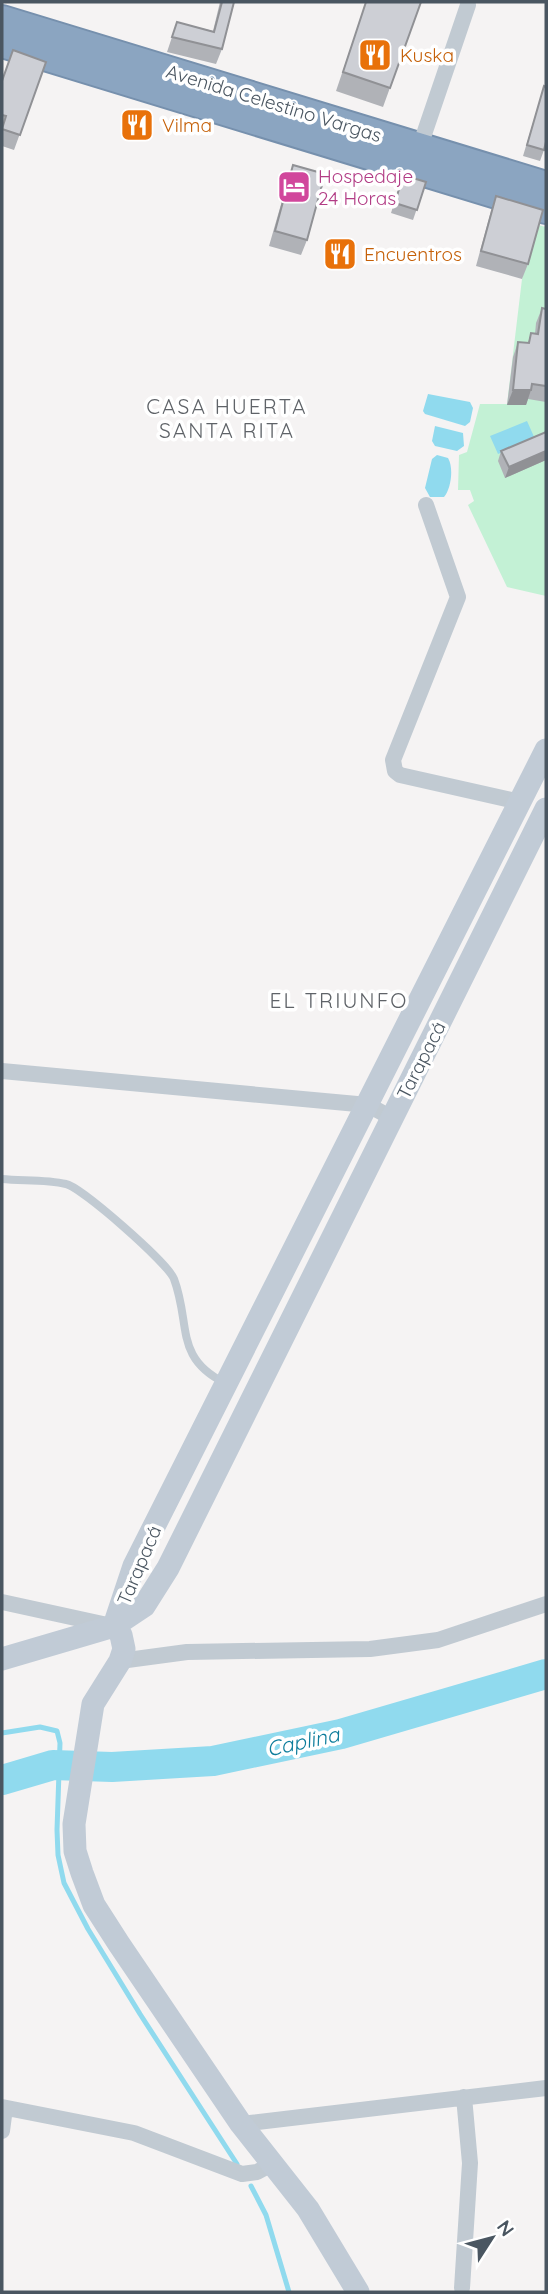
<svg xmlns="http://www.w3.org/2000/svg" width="548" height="2294" font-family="Quicksand,sans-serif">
  <rect width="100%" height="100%" fill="#f5f3f3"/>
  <path fill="#c3f1d5" d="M538,225L546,227V596L507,587L468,505L474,501L470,490H458L459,455L467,452L480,404H507L522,279Z"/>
  <path fill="#90daee" d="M428,394L470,402L473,408L470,422L465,426L425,414L423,411Z
    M527,421L535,439L498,454L490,436Z
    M435,426L463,433L464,446L457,451L435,446L432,441Z
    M437,455L448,458C454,468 451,489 444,497H430L425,488L432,459Z"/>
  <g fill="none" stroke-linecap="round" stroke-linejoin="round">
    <path stroke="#90daee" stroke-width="5" d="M2,1733L40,1727L57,1731L60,1743L57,1830L58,1855L64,1883L88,1929L140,2014L237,2164
      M251,2186L266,2215L289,2292"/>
    <path stroke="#90daee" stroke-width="30" d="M2,1780L53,1765L112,1767L213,1761L341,1734L546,1674"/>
    <defs>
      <path id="highway" d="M2,20L546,186
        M2,43L546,209"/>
    </defs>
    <use href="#highway" stroke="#7690ad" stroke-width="32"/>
    <path stroke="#c1cad2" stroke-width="8" d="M2,1179C22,1181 46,1179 66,1184C81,1187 168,1263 174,1279C191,1324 174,1358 225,1383"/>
    <path stroke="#c1cad2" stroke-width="16" d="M420,146L468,5
      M426,505L458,597L393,760L395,771L400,775L520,802
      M2,1071L368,1105L392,1118
      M2,1602L112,1626
      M120,1661L187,1652L370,1649L438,1640L546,1604
      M2,2107L134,2133L242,2174L257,2172L272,2164
      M241,2124L546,2088
      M2,2131L5,2108
      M462,2288L470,2163L464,2097"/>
    <path stroke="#c1cbd6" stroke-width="23" d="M114,1626L134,1566L546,750
      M114,1626L121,1635L124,1649L120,1661L93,1704L74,1824L75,1851L82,1873L94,1905L119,1944L241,2124L308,2209L358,2292
      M2,1659L114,1626L144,1606L168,1568L546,809"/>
    <use href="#highway" stroke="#8ba5c1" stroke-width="28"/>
  </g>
  <path fill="#b0b2b7" d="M220,2H234L222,49L216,64L167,52L177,22L213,31Z
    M366,2H421L383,107L336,91Z
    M46,62L14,150L2,146V81Z
    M544,86V150L540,161L523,156Z
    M293,165L307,240L301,255L269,246L288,180Z
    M403,175L426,182L413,220L391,213Z
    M496,196L528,264L522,279L476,266L491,211Z
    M542,308L546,309V402L528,399L526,405H507L513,357L518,342L528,343L531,333L535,334L536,323Z
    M546,432V460L505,478L498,461L501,451Z"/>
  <path fill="#909195" d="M513,390H531L526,405H507Z
    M546,451V460L505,478L509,467Z"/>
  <path fill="#cdcfd5" stroke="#909195" stroke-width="2" d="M222,2H234L222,49L172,37L177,22L214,32Z
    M366,2H421L390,88L343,72Z
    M13,50L46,62L20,135L2,129L6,116L2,115V81Z
    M544,86L546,87V142L544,150L527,145Z
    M293,165L325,174L307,240L275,231Z
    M403,175L426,182L417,210L395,203Z
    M496,196L543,210L528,264L481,251Z
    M542,308L546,309V386L532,384L531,390H513L518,342L529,343L531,333L538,334Z
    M546,432V451L509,467L501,451Z"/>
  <defs>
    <symbol id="restaurant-square" viewBox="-11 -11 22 22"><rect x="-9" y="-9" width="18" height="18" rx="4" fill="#e8710a" stroke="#fff"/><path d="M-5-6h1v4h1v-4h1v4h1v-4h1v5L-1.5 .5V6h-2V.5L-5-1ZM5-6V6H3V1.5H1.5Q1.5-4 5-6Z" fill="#fff"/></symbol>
    <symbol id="hotel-square" viewBox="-11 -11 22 22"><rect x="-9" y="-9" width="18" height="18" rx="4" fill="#d1479c" stroke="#fff"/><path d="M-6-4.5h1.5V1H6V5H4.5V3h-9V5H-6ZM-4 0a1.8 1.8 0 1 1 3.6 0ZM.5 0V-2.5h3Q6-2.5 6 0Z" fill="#fff"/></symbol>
  </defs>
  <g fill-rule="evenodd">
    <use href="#restaurant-square" x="356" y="36" width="38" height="38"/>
    <use href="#restaurant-square" x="118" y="106" width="38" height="38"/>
    <use href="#hotel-square" x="275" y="168" width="38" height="38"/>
    <use href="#restaurant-square" x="321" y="235" width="38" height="38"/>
  </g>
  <g text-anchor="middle" stroke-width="7" stroke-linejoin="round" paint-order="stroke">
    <g font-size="19" fill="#c56008" stroke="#fff" text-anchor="start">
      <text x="400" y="62">Kuska</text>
      <text x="162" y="132">Vilma</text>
      <text x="364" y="261">Encuentros</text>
    </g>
    <g font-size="19" fill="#4a5661" stroke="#fff">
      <text transform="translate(274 103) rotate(17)" y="7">Avenida Celestino Vargas</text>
      <text transform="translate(421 1060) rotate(-63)" y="7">Tarapacá</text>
      <text transform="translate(139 1565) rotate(-67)" y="7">Tarapacá</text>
    </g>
    <g font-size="19" fill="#b23c85" stroke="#fff" text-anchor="start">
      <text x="318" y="183">Hospedaje<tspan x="318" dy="22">24 Horas</tspan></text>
    </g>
    <g font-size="21" letter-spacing="2" fill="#5f6368" stroke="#fff">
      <text x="227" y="414">CASA HUERTA<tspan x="227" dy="24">SANTA RITA</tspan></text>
      <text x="339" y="1008">EL TRIUNFO</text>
    </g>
    <g font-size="21" font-style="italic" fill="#0c7c9b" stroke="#fff">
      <text transform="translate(303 1742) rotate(-12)" y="7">Caplina</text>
    </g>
  </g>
  <rect width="548" height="2294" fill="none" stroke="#4a5661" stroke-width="7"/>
  <g transform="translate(492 2238) rotate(54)" stroke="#ffffff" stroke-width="5" paint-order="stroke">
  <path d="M0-5L12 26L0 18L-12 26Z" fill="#4a5661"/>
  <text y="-10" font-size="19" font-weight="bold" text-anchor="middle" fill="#4a5661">N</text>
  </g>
</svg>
